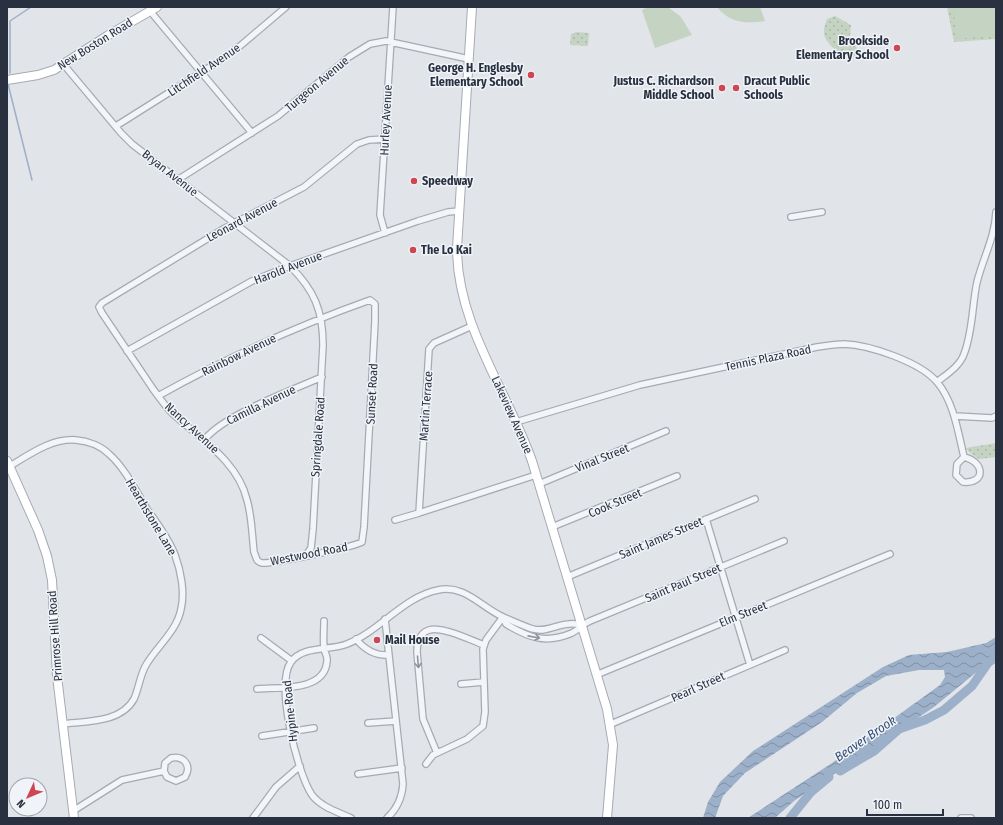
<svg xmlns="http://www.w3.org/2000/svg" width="1003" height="825" font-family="'Fira Sans Condensed',sans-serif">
  <defs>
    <pattern id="grass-dots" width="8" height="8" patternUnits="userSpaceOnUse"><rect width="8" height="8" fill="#c5d3c2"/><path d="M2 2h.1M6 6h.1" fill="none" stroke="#a9b6a8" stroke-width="1.8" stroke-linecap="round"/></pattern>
    <pattern id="water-waves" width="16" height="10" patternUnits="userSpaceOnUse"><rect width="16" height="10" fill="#9cb0c9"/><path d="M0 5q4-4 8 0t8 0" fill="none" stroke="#7f90a5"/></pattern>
  </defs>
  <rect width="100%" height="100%" fill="#e1e4e9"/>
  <path fill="url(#grass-dots)" d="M947,7H996V39L954,42Z
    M835,16L851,25L850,37L859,52L855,57C845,61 828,45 825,37C822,32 825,25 827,19Z
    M576,32L589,33L588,46L570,45L571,34Z
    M996,443V457L979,459L969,452L966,448Z"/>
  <path fill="#c5d3c2" d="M648,7H668L681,17L692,35L655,48L642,10Z
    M717,7H760L765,21C745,24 730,23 717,7Z
    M953,7H996V35L957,39Z"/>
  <path fill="url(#water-waves)" d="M996,637V656L934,707L794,801L775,818H748L832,763L940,685L945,677L944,670H919L886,676L857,693L822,722L745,773L723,796L715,818H703L708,802L720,782L753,751L883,667L909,655L947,652L986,643Z"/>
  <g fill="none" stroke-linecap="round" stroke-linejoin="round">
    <path stroke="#9cb0c9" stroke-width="1.5" d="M10,73V21L31,7
      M8,84L32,180"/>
    <path stroke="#9cb0c9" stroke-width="9" d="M840,771L874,751L899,729L925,720L944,710L972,686L988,663L996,657
      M790,818L811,792L829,777"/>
    <defs>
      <path id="street" d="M150,11L252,133
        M64,65L121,133L132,144L290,266C314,290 323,310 323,345L313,529L311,548L306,555
        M116,126L216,63L240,46L286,7
        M179,179L278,116L349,57L370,44L386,41L469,59
        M791,217L822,212
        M385,233L380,215L393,7
        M472,326L434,343L429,349L419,513L536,475
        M127,351L252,281L287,267L418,221L448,212L460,211
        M937,382C947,374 960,366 964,354C973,331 972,305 977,282C983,258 995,237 996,212
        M158,396C226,358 297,326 370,300L375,304V321L364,527L362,542C354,547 272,564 262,563C261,563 257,561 257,560L254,552C252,535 252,517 247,500C238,461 199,438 172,413C165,406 159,397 153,389L102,313L99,307L102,303L225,228L304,187L357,144L369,140L385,139
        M955,416L992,418L996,416
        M516,422L640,385L817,347C826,346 835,344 844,344C870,345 920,362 937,382C954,402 958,432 964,457C985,462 986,484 963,482L956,475L957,464L964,457
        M205,439C226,414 290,391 322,377
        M10,466C30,454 52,438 76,440C88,441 101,446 109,454C125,468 136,491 147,509C157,523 169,539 175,555C181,571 185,593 181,609C177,631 157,646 146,665C140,675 139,688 134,699C121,723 86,721 62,724
        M539,484L666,431
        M706,519L750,665
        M395,520L419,513
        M552,527L677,476
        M567,577L755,499
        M503,617L506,624C529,638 546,644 572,633C578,630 583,624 590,621L784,541
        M385,619L403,784C402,798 397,809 387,818
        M261,638L292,661
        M356,639C365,650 375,656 389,655
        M596,675L890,554
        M461,684L484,682
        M257,689C279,687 325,692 327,661C328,657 325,653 324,649C323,640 324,630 324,621
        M368,723L396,721
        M611,724L785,650
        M262,736L314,728
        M437,753L423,719L417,652C417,610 464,638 484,645
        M426,764L433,755L467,739L483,726L485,712L483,649L486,640L503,617
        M358,774L402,768
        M73,811L122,780L164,771L165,763L171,758C184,755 192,766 185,777L176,781L167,777L164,771
        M253,818L276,787L300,766
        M351,818C338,812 321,807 312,795C297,773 275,683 291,662C303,645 330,651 347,644C380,631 403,597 438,590C464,584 481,607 503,617C513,621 523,626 533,629C545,633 558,624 569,624C573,623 577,624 581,625
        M961,818H971"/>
      <path id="secondary" d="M472,7L457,248C457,325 507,390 532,461L607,709L613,745L607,818
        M7,80L38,75L54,70L107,36L157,7
        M7,461L38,530L47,556L52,580L57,676L74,818"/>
    </defs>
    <use href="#street" stroke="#a6abb3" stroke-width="8"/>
    <use href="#secondary" stroke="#a6abb3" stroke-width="10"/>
    <use href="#street" stroke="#f3f5f8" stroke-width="5.5"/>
    <use href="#secondary" stroke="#fff" stroke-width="8"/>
  </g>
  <defs><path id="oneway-shaft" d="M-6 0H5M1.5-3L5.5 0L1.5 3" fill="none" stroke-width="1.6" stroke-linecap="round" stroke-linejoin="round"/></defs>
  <g stroke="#8e939c">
    <use href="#oneway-shaft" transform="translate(534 637) rotate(11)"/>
    <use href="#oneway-shaft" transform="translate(418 662) rotate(85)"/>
  </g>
  <g fill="#ce4654" stroke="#f0f3f7" stroke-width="1.5">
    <circle cx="897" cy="48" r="4"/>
    <circle cx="531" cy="75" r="4"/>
    <circle cx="722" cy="88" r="4"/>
    <circle cx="736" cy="88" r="4"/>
    <circle cx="414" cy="181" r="4"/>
    <circle cx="413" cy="250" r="4"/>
    <circle cx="377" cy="640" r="4"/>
  </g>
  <g text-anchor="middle" stroke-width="3" stroke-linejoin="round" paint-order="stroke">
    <g font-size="12" font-weight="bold" fill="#293141" stroke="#f0f3f7" text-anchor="start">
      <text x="889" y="45" text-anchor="end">Brookside<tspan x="889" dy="14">Elementary School</tspan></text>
      <text x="523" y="72" text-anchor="end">George H. Englesby<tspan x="523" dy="14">Elementary School</tspan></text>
      <text x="714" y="85" text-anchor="end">Justus C. Richardson<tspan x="714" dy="14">Middle School</tspan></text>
      <text x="744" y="85">Dracut Public<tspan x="744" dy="14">Schools</tspan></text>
      <text x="422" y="185">Speedway</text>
      <text x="421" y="254">The Lo Kai</text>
      <text x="385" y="644">Mail House</text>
    </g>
    <g font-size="12" fill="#293141" stroke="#f0f3f7">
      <text transform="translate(95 44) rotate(-32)" y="4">New Boston Road</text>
      <text transform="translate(204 70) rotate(-34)" y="4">Litchfield Avenue</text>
      <text transform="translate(317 84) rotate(-40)" y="4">Turgeon Avenue</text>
      <text transform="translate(386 120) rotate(-87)" y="4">Hurley Avenue</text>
      <text transform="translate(170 173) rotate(38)" y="4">Bryan Avenue</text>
      <text transform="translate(242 220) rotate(-28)" y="4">Leonard Avenue</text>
      <text transform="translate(288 268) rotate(-21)" y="4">Harold Avenue</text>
      <text transform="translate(239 355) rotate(-26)" y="4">Rainbow Avenue</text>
      <text transform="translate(768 358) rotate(-12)" y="4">Tennis Plaza Road</text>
      <text transform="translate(372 394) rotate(-87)" y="4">Sunset Road</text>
      <text transform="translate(261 405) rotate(-26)" y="4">Camilla Avenue</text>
      <text transform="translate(426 406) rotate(-86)" y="4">Martin Terrace</text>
      <text transform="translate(512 415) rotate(66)" y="4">Lakeview Avenue</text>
      <text transform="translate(192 428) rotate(43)" y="4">Nancy Avenue</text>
      <text transform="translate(318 437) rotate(-86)" y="4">Springdale Road</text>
      <text transform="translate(602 458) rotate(-22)" y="4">Vinal Street</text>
      <text transform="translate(615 503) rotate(-23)" y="4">Cook Street</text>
      <text transform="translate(151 517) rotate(59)" y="4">Hearthstone Lane</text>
      <text transform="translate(661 538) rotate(-23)" y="4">Saint James Street</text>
      <text transform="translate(309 554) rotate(-11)" y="4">Westwood Road</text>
      <text transform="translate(683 583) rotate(-23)" y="4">Saint Paul Street</text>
      <text transform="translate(743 614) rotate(-22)" y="4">Elm Street</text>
      <text transform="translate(55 636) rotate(-94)" y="4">Primrose Hill Road</text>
      <text transform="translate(698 687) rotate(-24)" y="4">Pearl Street</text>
      <text transform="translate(290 711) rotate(-96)" y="4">Hypine Road</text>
    </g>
    <g font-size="13" font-style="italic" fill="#334d75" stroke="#f0f3f7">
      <text transform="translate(865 738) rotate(-34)" y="5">Beaver Brook</text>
    </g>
  </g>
  <rect width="1003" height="825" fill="none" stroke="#293141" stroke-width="16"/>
  <g transform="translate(28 797) rotate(226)"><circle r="19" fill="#f0f3f7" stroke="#a0a5ae"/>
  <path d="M0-3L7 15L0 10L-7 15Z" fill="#ce4654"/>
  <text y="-6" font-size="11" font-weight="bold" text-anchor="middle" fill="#293141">N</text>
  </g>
  <path d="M867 809v6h76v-6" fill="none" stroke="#293141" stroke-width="2"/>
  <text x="873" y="809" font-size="12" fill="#293141" stroke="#f0f3f7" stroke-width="3" paint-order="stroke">100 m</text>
</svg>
